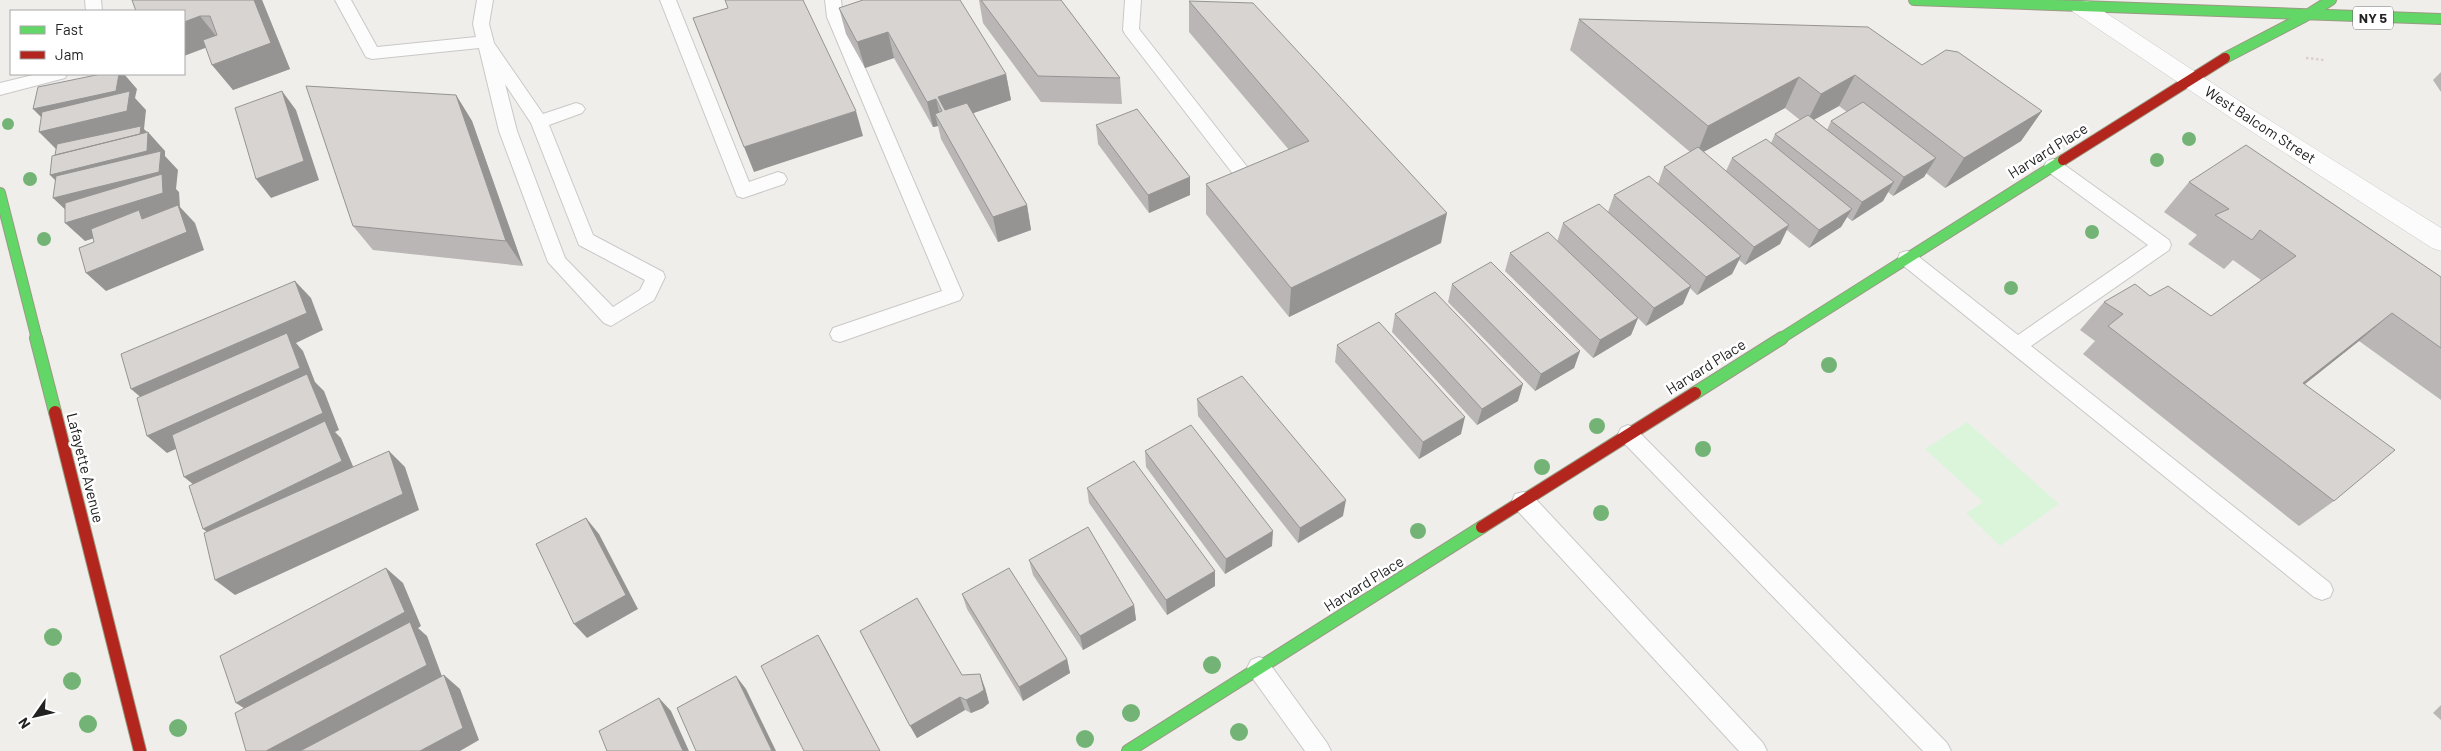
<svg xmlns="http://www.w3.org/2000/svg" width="2441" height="751" font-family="Barlow,sans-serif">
  <rect width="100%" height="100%" fill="#f0eeeb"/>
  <path fill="#daf5da" d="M1967,422L2059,504L2000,546L1966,513L1983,502L1925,449Z"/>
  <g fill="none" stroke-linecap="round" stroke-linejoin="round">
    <defs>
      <path id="lane" d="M85,0H101L102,11H86Z
        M335,0H351L377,47L476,37L473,24L477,0H493L489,24L494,43L543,114L576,103L582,105L585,109L582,113L549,125L593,235L663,272L665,277L654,300L611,326L604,323L548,262L499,131L479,48L372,59L366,57ZM505,84L531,123L579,245L645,280L640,290L613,307L565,258L517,131Z
        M660,0H676L749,182L778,172L784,174L787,179L784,184L743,198L737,196Z
        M825,0H841L843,17L963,295L960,300L840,342L833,340L830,334L833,328L942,291L827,17Z
        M1125,0H1141L1139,29L1252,173L1255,178L1252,183L1246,185L1240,183L1125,34L1123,30Z
        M37,74H67L65,78L0,95V83Z
        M2053,159L2059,161L2169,240L2171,245L2169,250L2031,346L2330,583L2333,590L2330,597L2322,600L2314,597L1900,263L1898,258L1900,253L1907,251L1914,253L2018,335L2148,245L2047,171L2044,166L2047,161Z
        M1628,425L1635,428L1947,743L1951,751H1923L1621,440L1618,434L1621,428Z
        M1523,492L1531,494L1763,743L1767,751H1739L1515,508L1512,501L1515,494Z
        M1259,657L1267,660L1327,743L1331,751H1305L1251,676L1247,668L1251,660Z"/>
      <path id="street" d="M2072,1H2088L2250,108L2441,228V251L2432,248L2234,120L2072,11L2069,6Z"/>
      <path id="fast-far1" d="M1914,0L2441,19
        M2225,58L2304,17L2331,0
        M0,193L37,339
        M1780,339L2063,160"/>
      <path id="fast" d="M36,338L55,412
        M1695,393L1782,338
        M1128,751L1482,527"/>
      <path id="jam-far1" d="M2063,160L2225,58"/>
      <path id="jam" d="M55,412L140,751
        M1482,527L1695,393"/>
    </defs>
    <use href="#lane" stroke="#c9c8c7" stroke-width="2"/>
    <use href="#street" stroke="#c9c8c7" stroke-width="1"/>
    <use href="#fast-far1" stroke="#999a82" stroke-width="12"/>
    <use href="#fast" stroke="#999a82" stroke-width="14"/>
    <use href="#jam-far1" stroke="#999a82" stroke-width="12"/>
    <use href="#jam" stroke="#999a82" stroke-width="14"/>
    <path stroke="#dccecd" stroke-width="2.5" stroke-dasharray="2.5 2.5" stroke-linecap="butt" d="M2306,58L2324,60"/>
    <use href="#lane" fill="#fdfcfc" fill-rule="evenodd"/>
    <use href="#street" fill="#fdfcfc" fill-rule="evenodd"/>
    <use href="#fast-far1" stroke="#63d668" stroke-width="10"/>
    <use href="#fast" stroke="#63d668" stroke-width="12"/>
    <use href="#jam-far1" stroke="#b3261e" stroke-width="10"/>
    <use href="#jam" stroke="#b3261e" stroke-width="12"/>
  </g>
  <g fill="#73b476">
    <circle cx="8" cy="124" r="6"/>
    <circle cx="2189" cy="139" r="7"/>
    <circle cx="2157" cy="160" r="7"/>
    <circle cx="30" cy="179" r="7"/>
    <circle cx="2092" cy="232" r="7"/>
    <circle cx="44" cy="239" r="7"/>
    <circle cx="2011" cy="288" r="7"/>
    <circle cx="1829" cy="365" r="8"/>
    <circle cx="1597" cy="426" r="8"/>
    <circle cx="1703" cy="449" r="8"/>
    <circle cx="1542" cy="467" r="8"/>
    <circle cx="1601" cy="513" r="8"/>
    <circle cx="1418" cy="531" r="8"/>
    <circle cx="53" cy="637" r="9"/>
    <circle cx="1212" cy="665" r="9"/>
    <circle cx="72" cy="681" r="9"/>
    <circle cx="1131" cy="713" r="9"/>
    <circle cx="88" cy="724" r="9"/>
    <circle cx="178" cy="728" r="9"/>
    <circle cx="1239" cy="732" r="9"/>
    <circle cx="1085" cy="739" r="9"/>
  </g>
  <path fill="#b9b6b5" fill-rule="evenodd" d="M132,0H262L290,69L233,90L206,47Z
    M979,0H1061L1120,78L1122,104L1041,102L983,23Z
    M1189,1L1441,243L1289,317L1206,214V184L1289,150L1189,32Z
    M839,8L1006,74L1011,100L973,113L1027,205L1031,230L998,242L941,139L938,126L933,127L894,58L865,68L846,34Z
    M1579,19L1922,65L2042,111L2021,141L1945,188L1926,173L1924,177L1893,196L1888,192L1883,201L1852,221L1847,217L1841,227L1809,248L1787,230L1780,244L1745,265L1739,260L1732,274L1697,295L1690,288L1683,304L1646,326L1638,318L1631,335L1593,358L1505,271L1510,253L1557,242L1563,223L1608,212L1614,195L1658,184L1664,167L1690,152L1570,50ZM1839,106L1847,112L1831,121L1827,130L1814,120ZM1785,108L1800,120L1775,134L1771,143L1732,158L1726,171L1703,152Z
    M2441,72V92L2433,80Z
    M456,95L472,121L523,266L373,250L353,226Z
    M1096,125L1190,177V195L1149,213L1098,144Z
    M2189,182L2441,277V400L2359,341L2305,384L2334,501L2299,526L2083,354L2095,341L2080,330L2104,302L2150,296L2211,316L2261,280L2233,260L2224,269L2188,244L2197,235L2164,212Z
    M1452,284L1580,351L1574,368L1535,391L1448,302Z
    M1395,314L1518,401L1477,425L1392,332Z
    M1337,345L1461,434L1419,459L1335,362Z
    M1197,399L1343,516L1298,543L1198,416Z
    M1145,451L1272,546L1225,574L1146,467Z
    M1087,488L1215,586L1167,615L1089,503Z
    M1029,560L1134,605L1136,620L1083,650L1033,575Z
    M962,594L1067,659L1070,673L1023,701L967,609Z
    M860,631L962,675L985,688L989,703L983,708L971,713L965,710L917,738Z
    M2441,705V720L2433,713Z"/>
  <path fill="#969493" d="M254,0H262L290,69L233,90L212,65Z
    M200,16L221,42L184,56V22Z
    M888,32L894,58L865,68L857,42Z
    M119,74H124L137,89L135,98L146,110L144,129L148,133V132L165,151V156L178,170L176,189L179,192L180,207L195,223L204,250L106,291L86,273L146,222L85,241L65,223L72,216L53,198L69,194L50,175L58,151L39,132L52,128L33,109Z
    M1006,74L1011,100L945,123L938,97Z
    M1855,75L1839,106L1806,124L1821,94Z
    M1799,77L1785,108L1696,156L1708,126Z
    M282,91L296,110L319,180L271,198L256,179Z
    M456,95L472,121L523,266L506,241Z
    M936,99L942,124L935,114L938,126L933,127L927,102Z
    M856,111L863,136L754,172L744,147Z
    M2042,111L2021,141L1945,188L1964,158Z
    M1936,158L1924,177L1893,196L1904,177Z
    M1190,177V195L1149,213L1148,195Z
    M1894,182L1883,201L1852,221L1862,202Z
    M1027,205L1031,230L998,242L993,217Z
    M1852,209L1841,227L1809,248L1819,230Z
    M1447,213L1441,243L1289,317L1291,288Z
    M1789,225L1780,244L1745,265L1754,247Z
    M1741,256L1732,274L1697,295L1706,277Z
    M295,281L311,298L323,330L296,343L303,351L315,382L324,391L339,430L335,432L341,438L358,478L223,544L203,529L204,493L184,477L312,387L167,453L147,436L151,406L131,389Z
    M1691,286L1683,304L1646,326L1654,308Z
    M2392,313L2359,341L2272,410L2303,383Z
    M1638,318L1631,335L1593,358L1600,340Z
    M1580,351L1574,368L1535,391L1541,374Z
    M1523,384L1518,401L1477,425L1482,409Z
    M1465,417L1461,434L1419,459L1423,442Z
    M389,451L405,467L419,510L235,595L215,580Z
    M1346,500L1343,516L1298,543L1300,528Z
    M586,518L599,534L638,609L587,638L574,624Z
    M1273,531L1272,546L1225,574L1226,559Z
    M386,568L403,583L421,626L418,628L427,636L443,679L309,751H266L256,716L236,703Z
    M1215,571V586L1167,615L1166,600Z
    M1134,605L1136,620L1083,650L1080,636Z
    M818,635L826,649L880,751Z
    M1067,659L1070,673L1023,701L1019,687Z
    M980,674L985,688L989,703L983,708L971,713L966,700Z
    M444,675L460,689L479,740L460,751H420Z
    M736,676L746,689L776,751H772Z
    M960,697L965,710L917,738L910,726Z
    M659,698L671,711L689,751H683Z"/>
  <path fill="#d7d4d2" stroke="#969493" d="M132,0H254L271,43L212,65L203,40L217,35L210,16H200L184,22V11H136Z
    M725,0H803L856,111L744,147L693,18L728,8Z
    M863,0H960L1006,74L938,97L945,110L967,103L1027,205L993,217L935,114L942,111L936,99L927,102L888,32L857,42L839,8Z
    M981,0H1061L1120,78L1038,76Z
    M1189,1L1253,3L1447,213L1291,288L1206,184L1309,141Z
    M1579,19L1868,27L1922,65L1946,50L1958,52L2042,111L1964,158L1855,75L1821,94L1799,77L1708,126Z
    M101,74H119L116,91L33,109L38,87Z
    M306,86L456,95L506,241L353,226Z
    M130,91L127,111L39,132L42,112Z
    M282,91L304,161L256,179L235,108Z
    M1863,102L1936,158L1904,177L1831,121Z
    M1137,109L1190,177L1148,195L1096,125Z
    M1808,115L1894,182L1862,202L1775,134Z
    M141,126L140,134L55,155L57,144Z
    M148,132L147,151L50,175L52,156Z
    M1766,139L1852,209L1819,230L1732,158Z
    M2246,145L2441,277V348L2392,313L2303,383L2395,450L2334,501L2108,326L2123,314L2104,302L2135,284L2150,296L2168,286L2211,316L2296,256L2260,230L2252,240L2215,215L2229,209L2189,182Z
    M1698,147L1789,225L1754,247L1664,167Z
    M161,151L159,172L53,198L56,176Z
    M162,174L163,193L65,223V203Z
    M1649,176L1741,256L1706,277L1614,195Z
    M1599,204L1691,286L1654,308L1563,223Z
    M178,205L187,232L86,273L79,248L94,242L91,229L139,210L142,219Z
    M1548,232L1638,318L1600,340L1510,253Z
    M1491,262L1580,351L1541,374L1452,284Z
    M295,281L307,313L131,389L121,354Z
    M1435,292L1523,384L1482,409L1395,314Z
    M1379,322L1465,417L1423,442L1337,345Z
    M287,333L300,368L147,436L137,398Z
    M307,374L323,413L184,477L172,435Z
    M1242,376L1346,500L1300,528L1197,399Z
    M325,421L342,461L203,529L189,486Z
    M1191,425L1273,531L1226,559L1145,451Z
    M389,451L403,494L215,580L204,533Z
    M1134,461L1215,571L1166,600L1087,488Z
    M586,518L626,595L574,624L536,544Z
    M1088,527L1134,605L1080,636L1029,560Z
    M386,568L405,612L236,703L220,656Z
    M1009,568L1067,659L1019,687L962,594Z
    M917,598L962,675L980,674L984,690L978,694L966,700L960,697L910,726L860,631Z
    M410,622L427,665L266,751H246L235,713Z
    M818,635L880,751H804L761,666Z
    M444,675L463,728L420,751H300Z
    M736,676L772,751H696L677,708Z
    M659,698L683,751H607L599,731Z"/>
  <g text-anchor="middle" stroke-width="5" stroke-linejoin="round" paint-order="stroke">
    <rect fill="#fff" stroke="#646464" stroke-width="1" x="2353" y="6.5" width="40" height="23" rx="4"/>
    <g font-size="14" font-weight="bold" fill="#222">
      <text x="2373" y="23">NY 5</text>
    </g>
    <g font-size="15" fill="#222" stroke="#fff">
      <text transform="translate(2260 125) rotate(33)" y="5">West Balcom Street</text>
      <text transform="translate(2048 151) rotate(-32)" y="5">Harvard Place</text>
      <text transform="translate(1706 367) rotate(-32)" y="5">Harvard Place</text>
      <text transform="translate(85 468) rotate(76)" y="5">Lafayette Avenue</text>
      <text transform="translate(1364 584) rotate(-32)" y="5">Harvard Place</text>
    </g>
  </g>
  <rect x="10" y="10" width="175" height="65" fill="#ffffff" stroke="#a7a7a7"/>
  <rect x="20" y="26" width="25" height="8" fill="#63d668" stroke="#a7a7a7"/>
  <text x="55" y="35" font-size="15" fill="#222222">Fast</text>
  <rect x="20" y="51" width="25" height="8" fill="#b3261e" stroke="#a7a7a7"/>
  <text x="55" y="60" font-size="15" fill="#222222">Jam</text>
  <g transform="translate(35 716) rotate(236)" stroke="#ffffff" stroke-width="4" paint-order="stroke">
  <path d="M0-4L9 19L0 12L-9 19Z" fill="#222222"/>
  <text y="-8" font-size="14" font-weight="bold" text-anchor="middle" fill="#222222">N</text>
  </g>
</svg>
